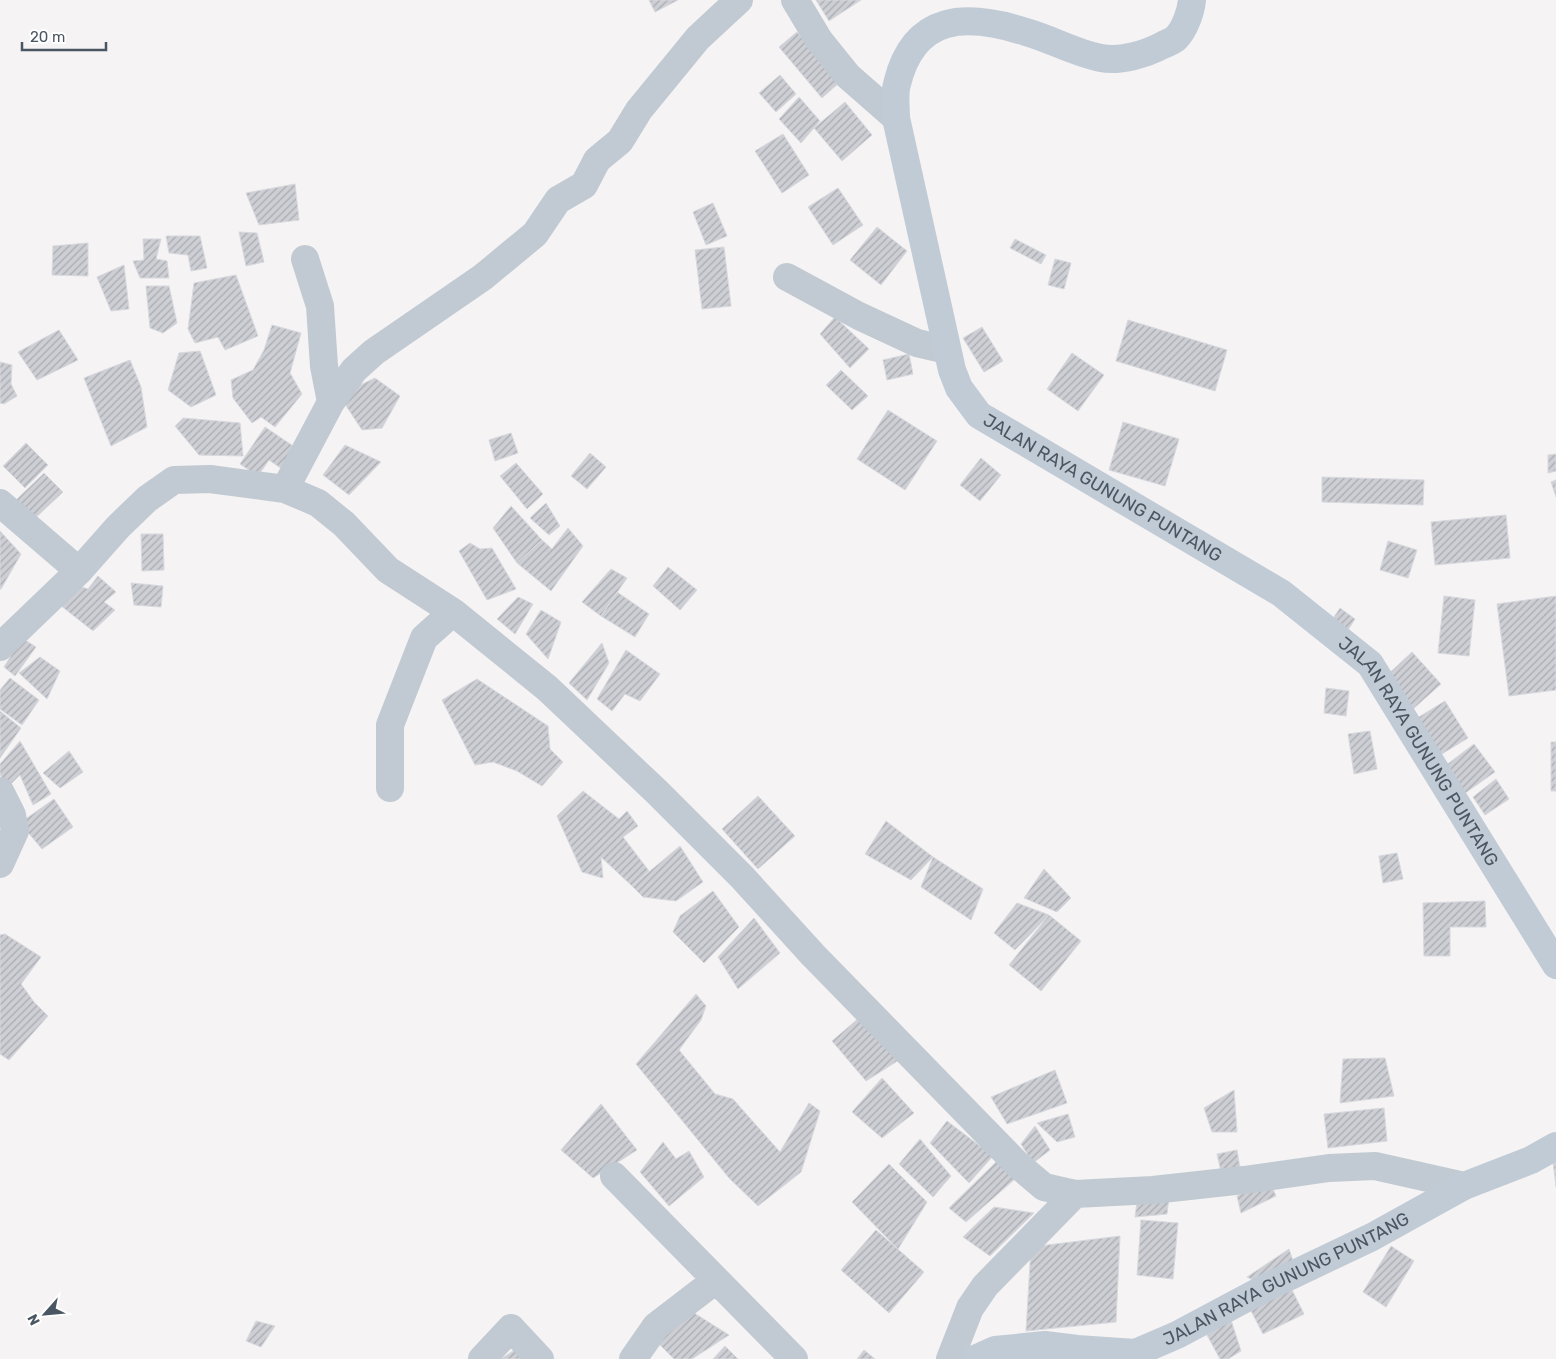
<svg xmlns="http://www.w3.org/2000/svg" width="1556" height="1359" font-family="Rubik,sans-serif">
  <defs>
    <pattern id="building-hatch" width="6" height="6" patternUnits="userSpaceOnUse" patternTransform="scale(1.25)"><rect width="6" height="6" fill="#cdcfd5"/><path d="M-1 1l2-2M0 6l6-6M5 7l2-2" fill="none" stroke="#a8abb0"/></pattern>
  </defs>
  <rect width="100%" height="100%" fill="#f5f3f3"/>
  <path fill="url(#building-hatch)" stroke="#d7d9de" d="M649,0H678L655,12Z
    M816,0H861L829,21Z
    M797,32L840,82L822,98L779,47Z
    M780,75L796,94L776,112L759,93Z
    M799,97L820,121L801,143L779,119Z
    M845,102L872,135L842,161L814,128Z
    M783,134L809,175L782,193L755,151Z
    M295,184L299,220L259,225L246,193Z
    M838,188L863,225L833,245L808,207Z
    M713,203L727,236L706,245L693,212Z
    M877,227L907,251L881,285L850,260Z
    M239,232L257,233L264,262L246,266Z
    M166,236H200L207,268L191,271L188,255L169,253Z
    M143,239H161L156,259L167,261L169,278H140L133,261L144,260Z
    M1015,239L1046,255L1041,264L1010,248Z
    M88,243V276L52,275L53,246Z
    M724,247L731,306L702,309L695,250Z
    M1055,259L1071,263L1064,289L1048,285Z
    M124,265L129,309L111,311L97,277Z
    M236,275L258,336L225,350L218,337L195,343L188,329L194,283Z
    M146,286H169L177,323L163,333L150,328Z
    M835,317L869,349L850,368L820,334Z
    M1128,320L1227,350L1215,391L1116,361Z
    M272,325L301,333L290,373L302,394L275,427L261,417L252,423L233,398L231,380L253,370L264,350Z
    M982,327L1003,361L984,372L963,338Z
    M59,330L78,360L37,380L18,352Z
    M200,351L216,395L191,407L168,390L179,353Z
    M1072,353L1104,375L1078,411L1047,389Z
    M909,354L913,374L887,380L883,360Z
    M130,360L141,387L147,427L111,446L84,378Z
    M0,362L12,365L11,384L17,396L4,404L0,403Z
    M841,370L868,396L852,410L826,385Z
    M375,378L400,396L382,428L362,430L339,395Z
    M888,410L937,441L905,490L857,459Z
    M183,418L240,423L243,456L199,455L175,426Z
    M1123,422L1179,439L1165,486L1109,470Z
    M265,427L299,450L285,471L269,460L258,476L240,464Z
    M511,433L518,453L495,461L489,440Z
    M26,443L48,465L25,488L3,466Z
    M345,445L381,462L349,495L323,475Z
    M590,453L606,467L587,489L571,476Z
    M1556,454V471L1548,473V455Z
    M981,458L1001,475L980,501L960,485Z
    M516,463L543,494L527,509L500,476Z
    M44,473L63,492L31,522L13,503Z
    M1322,477L1424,480L1423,505L1322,502Z
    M1556,480V497L1551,482Z
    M546,503L560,526L549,535L530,518Z
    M511,506L542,540L517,563L493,528Z
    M1506,515L1510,558L1435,565L1431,522Z
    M568,528L583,546L551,591L517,563L542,540L552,549Z
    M0,531L21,554L1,589H0Z
    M141,534H163L164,570L142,571Z
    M1388,541L1417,550L1408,578L1380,570Z
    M470,543L480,549L492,548L516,589L487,600L459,551Z
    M668,567L697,590L680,610L653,586Z
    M611,569L627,578L601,616L582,602Z
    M98,576L116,592L104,602L115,610L93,631L60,605L79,586L88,589Z
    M131,583L163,586L161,607L134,605Z
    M617,592L649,614L635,637L601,616Z
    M1444,596L1475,600L1469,656L1438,653Z
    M1556,596V690L1509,696L1497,604Z
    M518,597L533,604L515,634L497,619Z
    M1340,608L1355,619L1348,630L1332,620Z
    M541,610L561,622L548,659L526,634Z
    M22,638L36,647L15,676L4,667Z
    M602,643L609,663L587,700L569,683Z
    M626,650L660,674L640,701L625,694L612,711L597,699Z
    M1412,652L1441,684L1412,710L1383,679Z
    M40,657L60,671L47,699L19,673Z
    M10,678L39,700L22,725L0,709V690Z
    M477,679L548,726L550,749L563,762L542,786L517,771L493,762L475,765L442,700Z
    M1326,688L1349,691L1346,716L1324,713Z
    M1445,701L1468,738L1437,757L1414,720Z
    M0,711L21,728L0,758Z
    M1370,731L1377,769L1354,774L1348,734Z
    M20,741L51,794L33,805L20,775L7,788L0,774V764Z
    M1551,742H1556V791H1551Z
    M1474,744L1495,772L1461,796L1441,769Z
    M69,751L83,772L60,788L43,773Z
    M1496,779L1509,799L1485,815L1473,797Z
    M583,791L619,819L627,811L638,826L623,837L649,871L632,886L601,857L603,878L582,872L557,816Z
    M758,796L795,836L758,869L722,829Z
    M54,799L73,827L42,849L20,823Z
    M886,821L933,857L911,880L865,854Z
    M680,846L703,882L676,901L643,897L632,886Z
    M1397,853L1403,879L1383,883L1379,856Z
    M933,857L983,889L971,920L921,887Z
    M1044,869L1071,898L1057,912L1024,898Z
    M713,891L739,927L704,963L673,932L680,916Z
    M1485,901L1486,927H1450V956H1424L1423,903Z
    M1017,903L1049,915L1015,950L994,933Z
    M1049,915L1081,941L1041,991L1009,965Z
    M754,918L780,953L738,989L718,957Z
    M5,934L41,957L21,984L34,1002L48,1016L9,1060L0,1054V935Z
    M696,994L706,1006L701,1020L679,1050L715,1094L733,1099L780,1152L809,1103L820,1111L801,1172L758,1206L729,1178L636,1064Z
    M860,1017L899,1060L866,1081L832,1041Z
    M1385,1058L1394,1096L1340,1103L1343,1059Z
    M1055,1070L1067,1103L1007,1124L991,1097Z
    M882,1078L914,1113L882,1138L852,1112Z
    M1234,1090L1237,1132H1212L1204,1108Z
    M601,1104L637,1150L593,1178L561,1150Z
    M1384,1108L1387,1141L1328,1148L1324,1114Z
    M1068,1114L1075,1137L1057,1142L1037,1123Z
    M947,1121L993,1156L969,1183L930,1143Z
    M1035,1126L1050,1150L1033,1163L1021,1144Z
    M920,1139L951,1176L933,1197L899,1164Z
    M663,1142L676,1159L689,1151L704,1177L669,1206L640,1172Z
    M1237,1150L1240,1168L1221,1172L1217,1154Z
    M1556,1161V1187L1553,1162Z
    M996,1162L1015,1179L966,1222L949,1208Z
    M889,1164L927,1202L898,1249L852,1202Z
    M1270,1182L1276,1196L1241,1213L1237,1196Z
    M1169,1197L1167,1214L1135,1217L1137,1202Z
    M994,1207L1034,1213L990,1256L963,1237Z
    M1141,1220L1178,1223L1173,1279L1137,1275Z
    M876,1230L924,1272L889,1313L841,1270Z
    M1120,1236L1116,1322L1026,1331L1031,1247Z
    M1391,1246L1414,1261L1386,1307L1363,1292Z
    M1289,1249L1293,1261L1259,1283L1247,1277Z
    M1289,1284L1304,1314L1263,1334L1248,1305Z
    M691,1311L729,1335L692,1359H674L658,1343Z
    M1231,1320L1241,1351L1228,1359H1220L1207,1335Z
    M256,1321L275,1326L261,1347L246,1341Z
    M725,1346L738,1359H713Z
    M519,1347L531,1359H501Z
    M864,1350L875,1359H857Z"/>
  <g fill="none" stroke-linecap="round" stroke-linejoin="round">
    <path stroke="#c1cad2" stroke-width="28" d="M795,0L819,40L848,76L896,118
      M305,259L320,306L324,366L331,402
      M787,277L859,316L917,343L947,350
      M285,489L331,402L354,370L374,352L483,277L535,234L558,200L584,185L597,160L620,141L639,110L698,38L739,0
      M0,503L79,571
      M0,647L79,571L118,527L147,499L174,480L210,479L285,489L318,503L344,524L388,570L453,612L547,688L657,792L742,877L813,955L1018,1165L1044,1187L1075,1194L1153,1190L1244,1180L1329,1168L1375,1166L1464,1186
      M390,788V725L424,638L453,612
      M0,791L12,815L15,831L0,864
      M614,1176L794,1359
      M482,1359L511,1328L540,1359
      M633,1359L656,1326L716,1280
      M950,1359L970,1308L985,1286L1075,1194"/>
    <g stroke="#c1cbd6" stroke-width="28">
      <path id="s1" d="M1192,0C1191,11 1185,29 1176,38C1173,41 1167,43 1163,45C1146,54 1120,62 1101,58C1075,53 1051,39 1026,32C967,13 914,13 897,84C894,94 896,107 896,118L952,370L959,388L979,415L1281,593L1370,664L1556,965"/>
      <path id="s2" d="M975,1359L995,1350L1045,1345L1077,1349L1135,1353L1177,1335L1267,1287L1372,1237L1464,1186L1531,1160L1556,1146"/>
    </g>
  </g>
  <g text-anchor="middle" stroke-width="4.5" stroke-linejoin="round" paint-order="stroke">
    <g font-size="18" fill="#4a5661" stroke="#fff">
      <text dy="6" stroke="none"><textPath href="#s1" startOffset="852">JALAN RAYA GUNUNG PUNTANG</textPath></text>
      <text dy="6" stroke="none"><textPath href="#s1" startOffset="1272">JALAN RAYA GUNUNG PUNTANG</textPath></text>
      <text dy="6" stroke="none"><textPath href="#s2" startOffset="331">JALAN RAYA GUNUNG PUNTANG</textPath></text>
    </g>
  </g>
  <g transform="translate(45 1314) rotate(243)" stroke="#ffffff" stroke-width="4" paint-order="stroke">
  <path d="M0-4L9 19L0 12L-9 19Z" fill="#4a5661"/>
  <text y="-8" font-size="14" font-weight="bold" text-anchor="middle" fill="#4a5661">N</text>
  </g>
  <path d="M22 42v8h84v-8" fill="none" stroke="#4a5661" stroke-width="2.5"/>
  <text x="30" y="42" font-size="15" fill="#4a5661" stroke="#ffffff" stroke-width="4" paint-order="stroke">20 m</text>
</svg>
